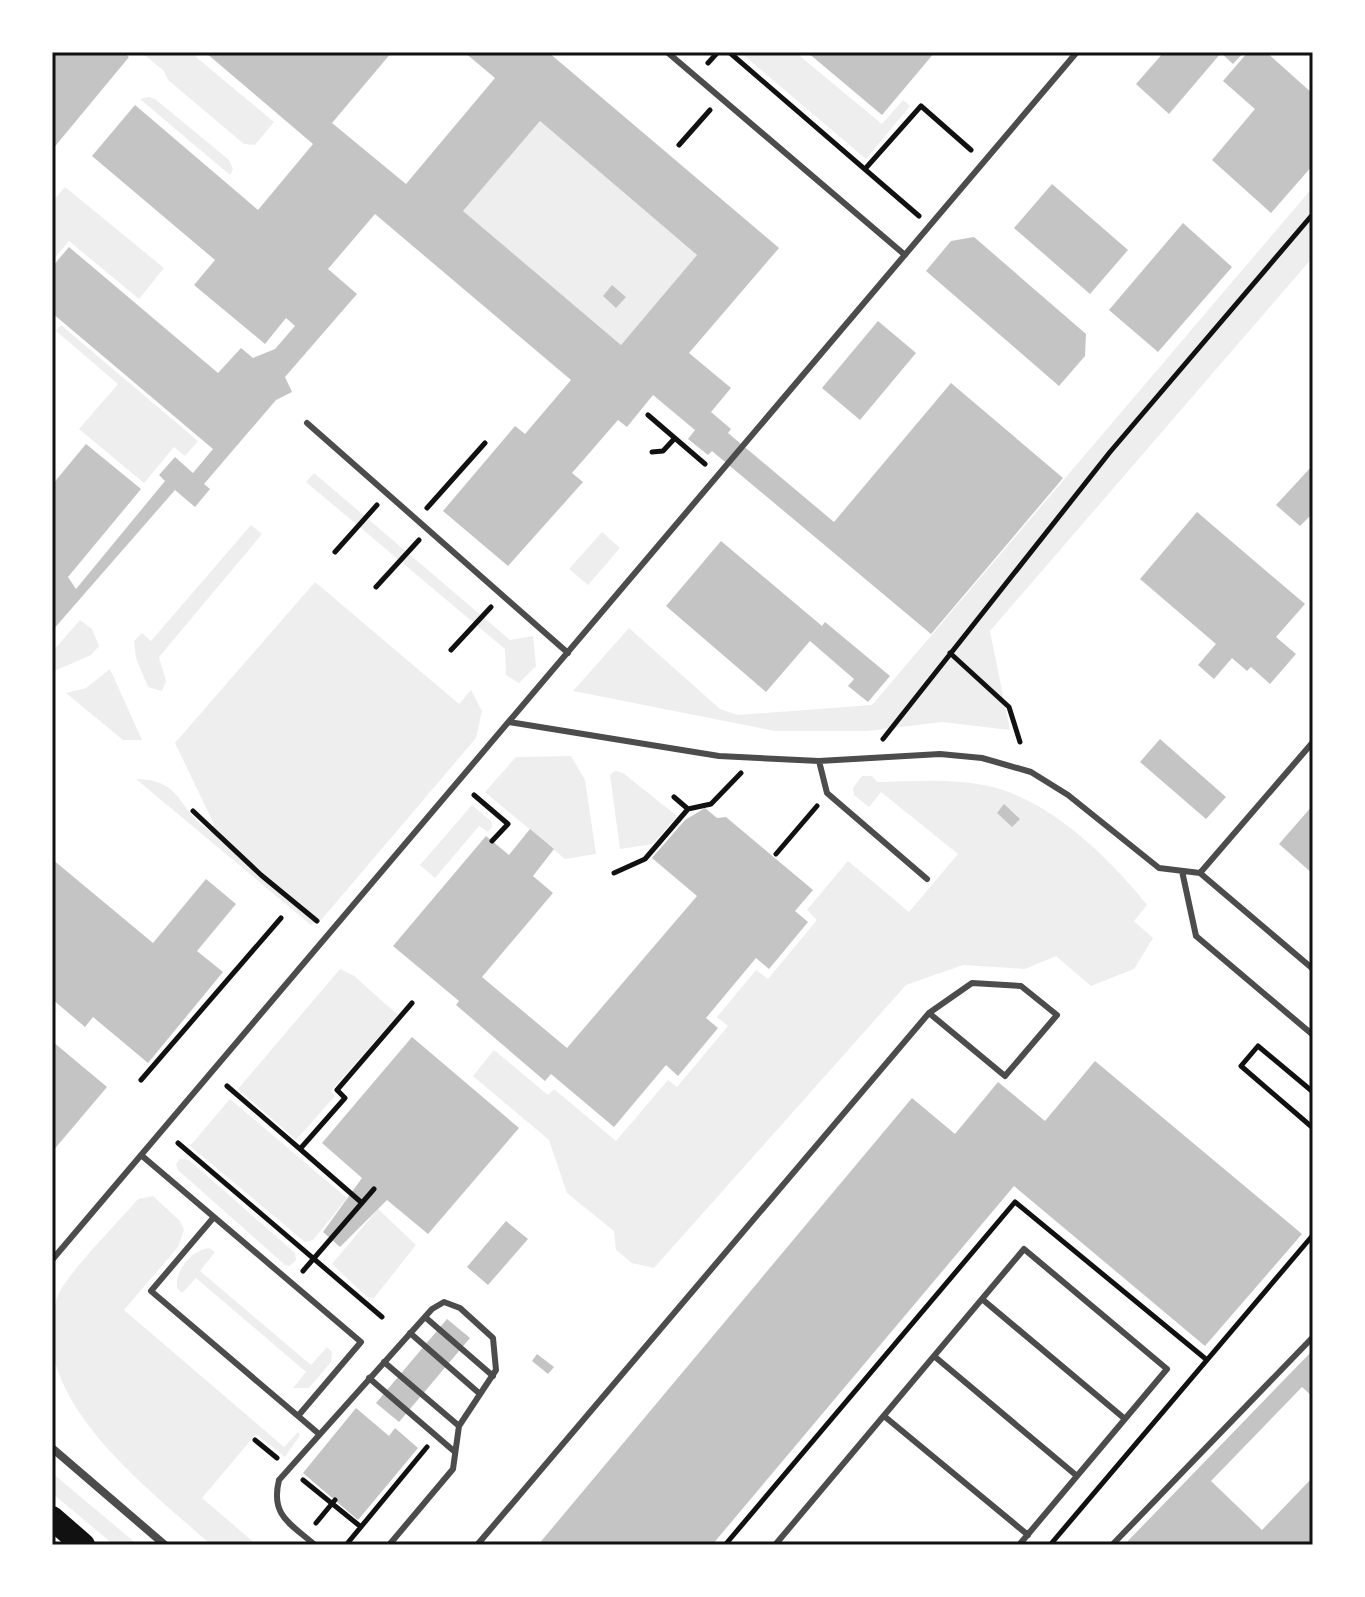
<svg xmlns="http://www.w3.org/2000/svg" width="1365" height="1597" font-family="'Golos Text',sans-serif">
  <rect width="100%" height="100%" fill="#fff"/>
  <path fill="#eee" d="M141,52H190L274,122L255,145L244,144L168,80L164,71Z
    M740,52H795L882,124L903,100L910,106L866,159Z
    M148,97L155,99L229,160L233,169L230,175L140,99Z
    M540,121L697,255L621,345L463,211Z
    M65,187L164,268L139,299L69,241L52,261V202Z
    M1313,187V257L990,631L1010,730L942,722L868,731H775L573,691L629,628L720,709L738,715L872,705Z
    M61,325L198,441L185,456L174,447L144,483L79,429L118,384L56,331Z
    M314,473L510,640L533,636L536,666L519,683L506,675L505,649L306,482Z
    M251,525L262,534L159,657L166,681L162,691L148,687L136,658L134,641L142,633L151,641Z
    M602,532L620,548L588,585L569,569Z
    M315,582L459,704L471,690L482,711L476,738L322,919L311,925L136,779C184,780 176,809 210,831L214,824L175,743Z
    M80,620L92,629L99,646L91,655L52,672V652Z
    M110,669L142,740H123L66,693L86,688Z
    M571,756L585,780L596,854L565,859L485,792L516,757Z
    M615,771L623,773L677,816L653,844L620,849L610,775Z
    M862,776H872L877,782C915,781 955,778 993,787C1052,802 1111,859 1147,905L1134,921L1153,938L1134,969L1091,986L1056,956L1025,969L963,965L906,985L654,1268L632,1263L616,1250L614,1231L567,1193L549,1140L473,1076L494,1050L548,1095L554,1089L616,1141L668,1080L677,1087L728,1026L717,1017L756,970L768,979L817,920L807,910L848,861L909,912L958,854L881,792L869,807L854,795L853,788Z
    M472,805L492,822V827L488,832L479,826L435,878L420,865Z
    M340,969L354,976L398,1015L331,1091L335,1096L296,1140L238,1089Z
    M230,1099L347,1198L313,1240L305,1242L190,1146Z
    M180,1159L189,1160L295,1253L296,1260L290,1266L285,1265L178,1170L176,1164Z
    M153,1196L180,1221L184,1230L178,1247L124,1310L284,1447L298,1432L300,1435L285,1457L256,1434L202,1498L257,1545H211C147,1486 18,1393 59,1293C68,1273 121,1219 138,1199Z
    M378,1209L416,1245L374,1298L367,1297L332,1264Z
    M209,1248L215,1252L200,1271L311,1365L327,1347L332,1352L331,1362L309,1388H293L306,1372L196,1278L182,1293L177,1288C175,1271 191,1250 209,1248Z
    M52,1473L57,1477L138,1545H114L52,1493Z"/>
  <path fill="#c4c4c4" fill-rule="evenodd" d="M52,52H123L129,57L52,150Z
    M205,52H392L332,123L406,184L495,78L464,52H548L779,248L689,353L731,388L711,412L731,429L728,433L834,522L951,383L1063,478L931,634L712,451L708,455L688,439L695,430L653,395L627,427L618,420L572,473L583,482L508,566L443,511L515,426L525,434L571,380L375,214L328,269L357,294L285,377L292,392L276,400L204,484L210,489L195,507L175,490L52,631V485L86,444L141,489L68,577L76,589L165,481L159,475L175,457L193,473L213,449L52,313V267L69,247L218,373L241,348L253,358L275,349L295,326L286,318L265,344L194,285L215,260L92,156L135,105L258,210L313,144ZM540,121L697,255L621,345L463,211Z
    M807,52H935L882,115Z
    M1164,52H1244L1233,64L1221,53L1169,114L1136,84Z
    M1248,52H1266L1313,94V165L1271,213L1212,160L1255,109L1223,81Z
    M1052,184L1128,250L1090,294L1014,228Z
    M1183,223L1232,267L1158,352L1109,310Z
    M974,237L1086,334L1085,356L1059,386L926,271L951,241Z
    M612,285L626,297L616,308L603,296Z
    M878,321L916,353L860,420L822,388Z
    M1313,465V513L1300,526L1276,505Z
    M1197,512L1305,604L1276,637L1296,654L1270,684L1251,667L1247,671L1232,658L1214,679L1198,665L1216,644L1140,579Z
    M721,541L822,626L825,622L890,676L868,702L848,686L854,679L810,641L766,692L666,606Z
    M1160,739L1226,797L1206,819L1140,762Z
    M1004,804L1020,819L1012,827L997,813Z
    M1313,805V874L1279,844Z
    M705,808L717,818L726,817L813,890L795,911L808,922L769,969L756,958L706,1018L718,1028L678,1076L666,1065L614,1127L551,1074L545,1081L456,1005L459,1001L393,946L486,836L509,855L530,829L554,849L533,876L553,893L482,977L567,1048L697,896L652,858L685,820Z
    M52,859L153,943L206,879L236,904L197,951L223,972L148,1063L93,1017L85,1027L52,999Z
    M412,1037L519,1128L428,1234L387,1200L340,1247L323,1232L362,1178L322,1143Z
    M52,1041L107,1087L52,1152Z
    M1095,1061L1302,1234L1205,1346L1014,1186L712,1545H538L912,1098L955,1134L998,1082L1045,1121Z
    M506,1221L528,1239L488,1285L467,1267Z
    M447,1319L470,1338L399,1422L376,1403Z
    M1313,1350V1397L1302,1387L1211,1481L1262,1530L1313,1477V1545H1124Z
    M537,1354L554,1367L548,1374L532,1361Z
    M356,1408L389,1436L395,1428L418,1448L358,1520L303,1473Z"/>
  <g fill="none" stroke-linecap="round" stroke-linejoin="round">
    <path stroke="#111" stroke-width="5" d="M729,52L919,216
      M708,63L718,52
      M679,145L710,110
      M865,169L921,106L971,150
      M648,415L705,464
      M652,452L663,451L675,438
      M427,508L485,443
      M335,552L377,505
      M376,587L419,540
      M451,650L491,607
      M950,653L1009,707L1020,742
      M883,739L1110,452L1313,214
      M474,795L508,824L492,841
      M674,797L688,809
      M193,811L261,875L317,921
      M776,854L817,806
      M614,873L645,859L688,809L711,804L741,773
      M141,1080L281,918
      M227,1086L300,1149
      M1313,1092L1258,1046L1241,1066L1313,1128
      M178,1143L382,1317
      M362,1203L300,1149L345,1098L337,1090L412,1003
      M303,1271L374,1189
      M255,1440L277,1458
      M303,1480L361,1527
      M316,1523L335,1500
      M346,1545L427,1447
      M725,1545L1015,1202L1207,1360
      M1050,1545L1313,1235"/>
    <path stroke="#4c4c4c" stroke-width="6" d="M667,52L905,255
      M307,423L568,653
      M509,722L719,756L819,761L940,754L982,758L1031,772L1068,795L1159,868L1200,873L1313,969
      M819,761L827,793L927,879
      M1182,871L1196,936L1313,1035
      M1200,873L1313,742
      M141,1155L361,1342L298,1416L151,1291L214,1217
      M52,1260L1077,52
      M982,1299L1125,1419
      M425,1317L493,1376
      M410,1333L480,1394
      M934,1356L1077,1476
      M384,1362L459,1426
      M369,1378L455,1452
      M298,1416L319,1434
      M884,1416L1028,1535
      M315,1545C291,1524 270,1516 279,1480L432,1309L444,1302L460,1308L493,1338L496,1370L459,1426L453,1469L389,1545
      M477,1545L929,1013L972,983L1021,986L1057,1015L1005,1076L929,1013
      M775,1545L1024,1249L1167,1369L1019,1545
      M1112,1545L1313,1337"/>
    <path stroke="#4c4c4c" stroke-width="8" d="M52,1448L165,1545"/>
    <path stroke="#111" stroke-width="24" d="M52,1518L83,1545"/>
  </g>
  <rect width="1365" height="1597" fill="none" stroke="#ffffff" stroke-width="108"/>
  <rect x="54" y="54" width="1257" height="1489" fill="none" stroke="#111" stroke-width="3"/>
</svg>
